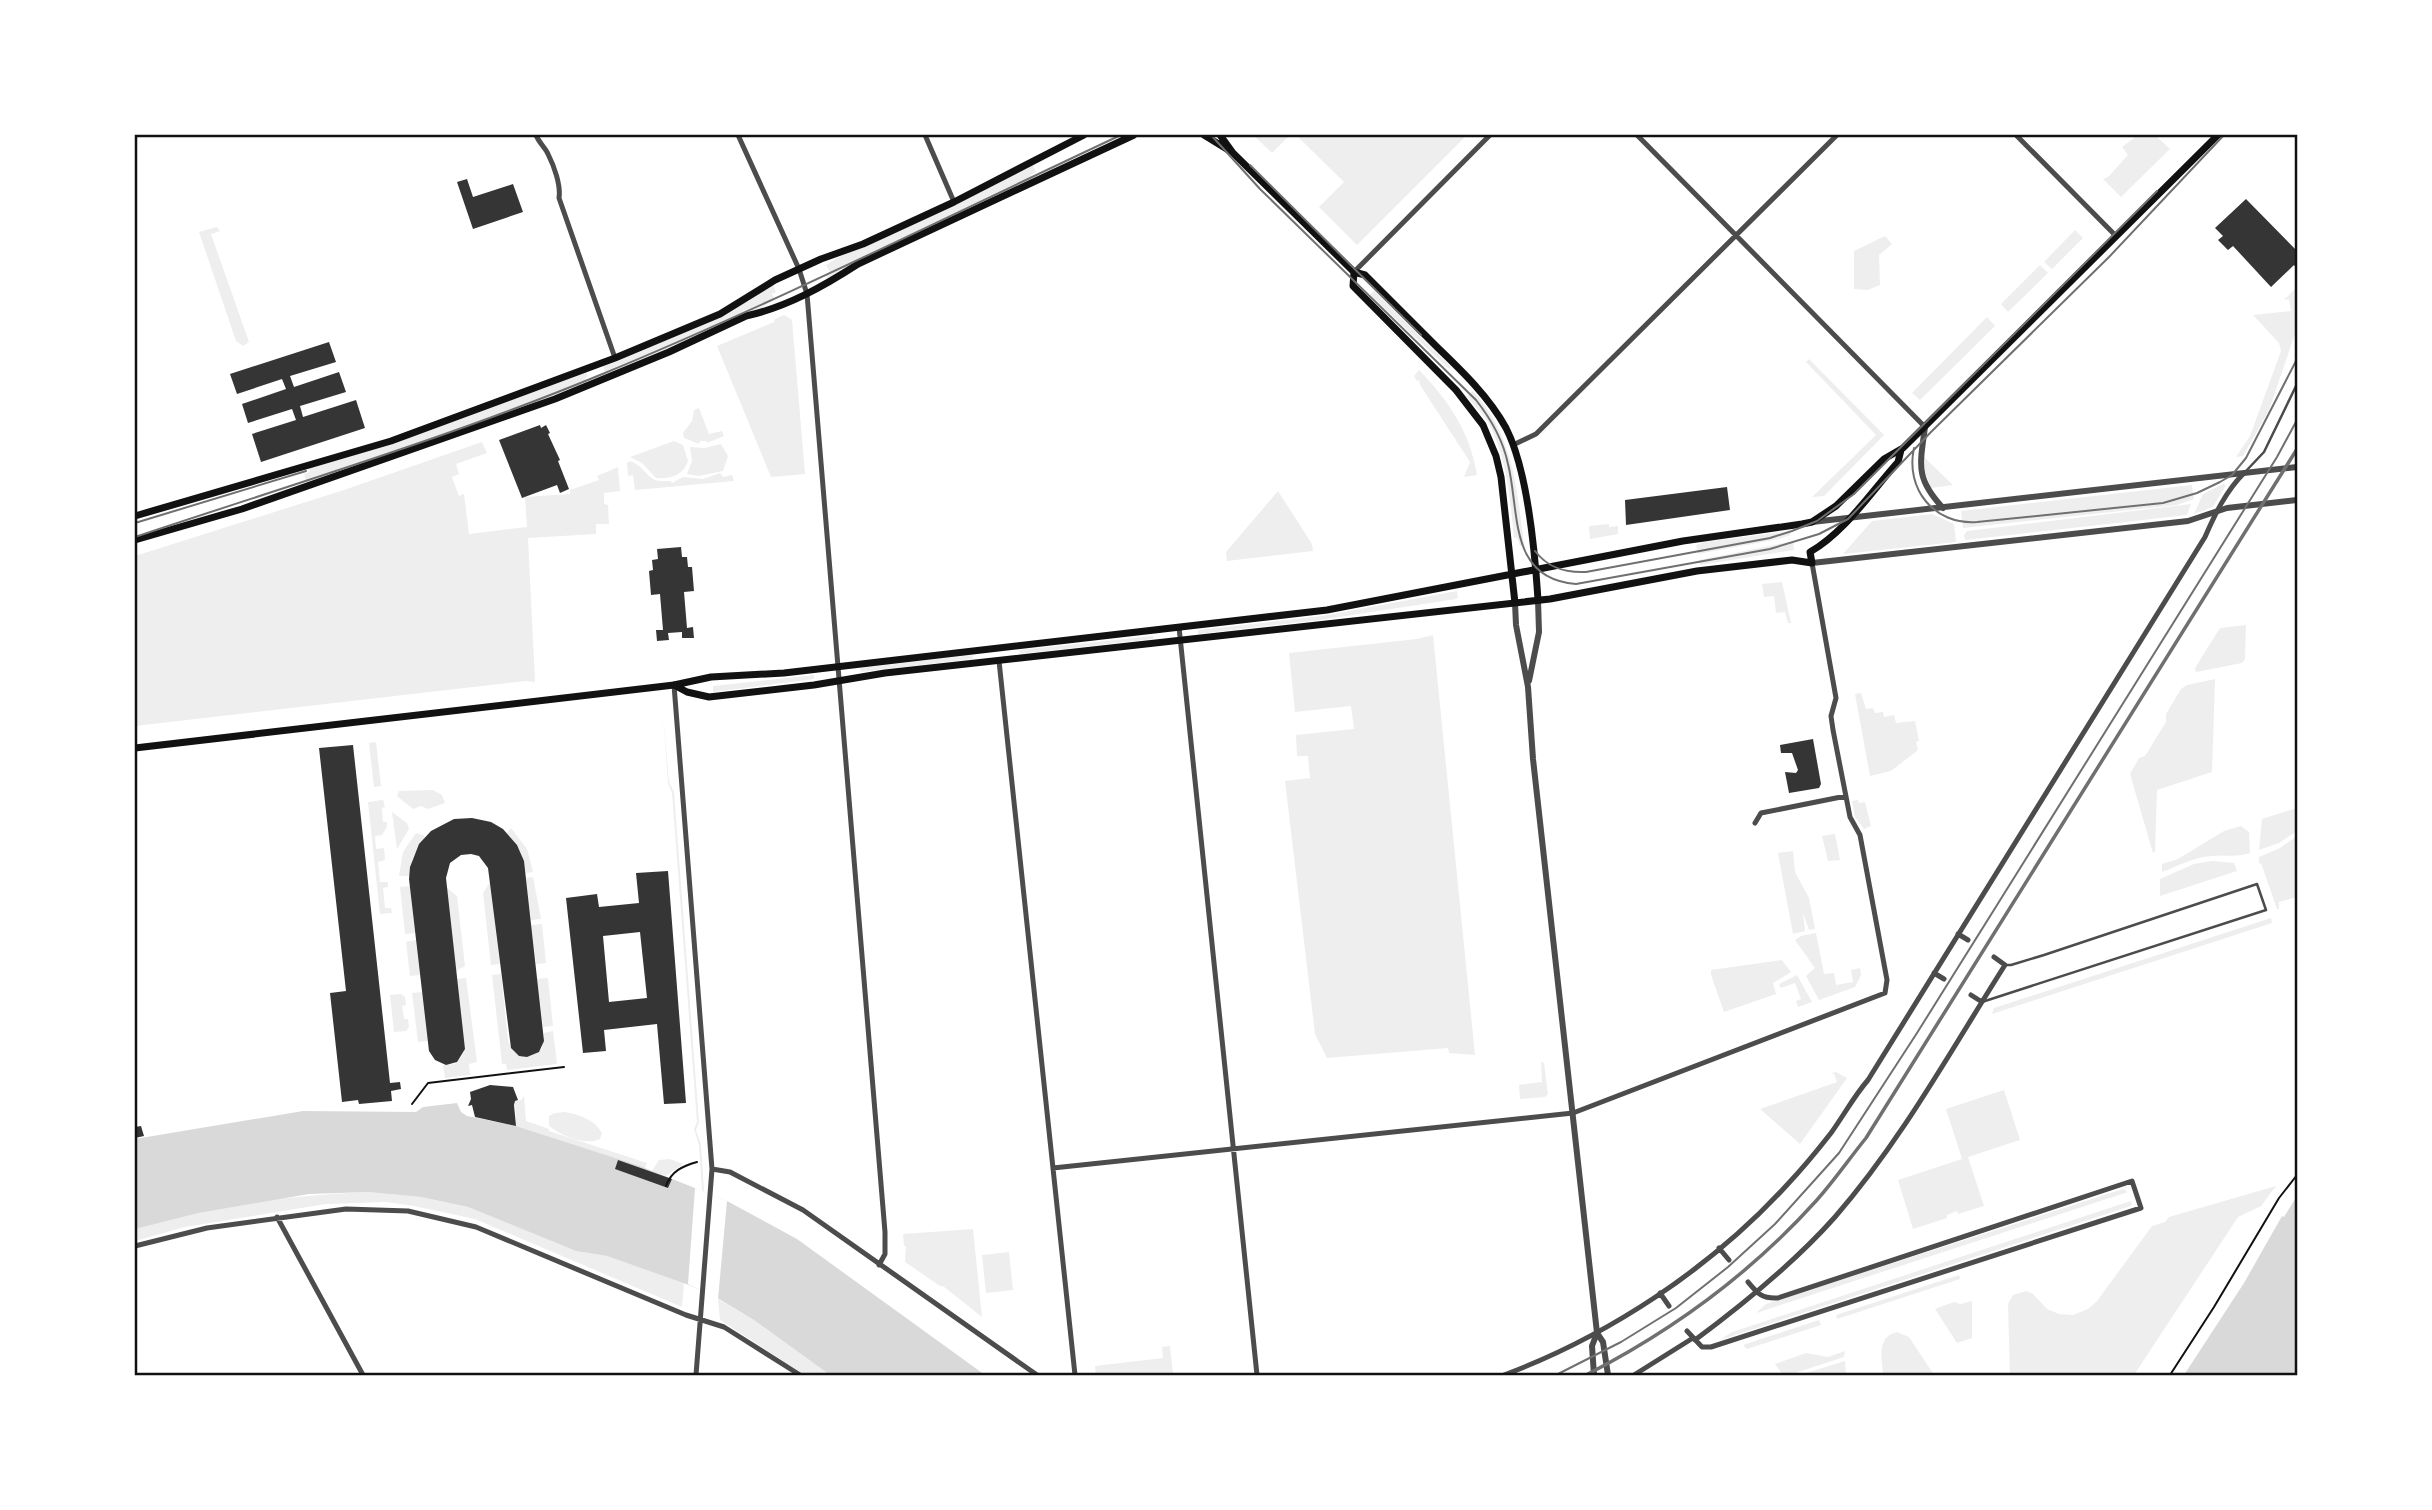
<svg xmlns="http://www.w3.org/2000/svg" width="2432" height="1510" font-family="Figtree,sans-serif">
  <rect width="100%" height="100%" fill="#fff"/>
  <path fill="#eee" d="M1253,135H1290L1272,153Z
    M1296,135H1467L1357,245L1319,207L1344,182Z
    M2138,135H2155L2170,149L2121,197L2103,179L2108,177L2128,155L2122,147Z
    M1032,163L1036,172L1031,175L1032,180L828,280L826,276L831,274L826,265L837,258L950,206Z
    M217,227L220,231L211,234L249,342L243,346L236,341L199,232Z
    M2075,230L2083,238L2052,269L2044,262Z
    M1885,236L1892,244L1879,255L1880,285L1868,290L1854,289V251Z
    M2040,265L2048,273L2008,312L2001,304Z
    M773,284L776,292L772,294L775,299L763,307L603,377L602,373L605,372L603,366L747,302Z
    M2297,287V328L2269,410L2243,456L2236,457L2250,436L2281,351L2279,343L2253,315L2291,311L2289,299L2284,300Z
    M1374,291L1451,367L1449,369L1370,295Z
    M784,315L792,320L805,474L771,477L717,346L774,322L775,319Z
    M1987,317L1995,326L1920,400L1912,393Z
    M1809,359L1884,435L1824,496L1812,497L1876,435L1806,362Z
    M1419,370C1449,401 1470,432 1477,475L1464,477L1470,462L1420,385L1419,380L1417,381L1414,376Z
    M586,372L588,376L585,378L587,384L307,484L304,474L310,472L308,468L396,442Z
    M1473,391C1513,435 1517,488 1524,545L1520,546L1517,538H1514C1510,498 1507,457 1488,422C1482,412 1473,405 1467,396Z
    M699,408L709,434L722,431L724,436L707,443V441H700L699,444L684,438L683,433L692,421L694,410Z
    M674,441L683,445L688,461C683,476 670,479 656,478L642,463L630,457Z
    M482,442L487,453L456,464L459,474L452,477L459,496L464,494L469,534L527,527L525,497L570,494V490L599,480L597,476L618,467L620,491L604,493V504L608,505L609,524H596V534L528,538L535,682L526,681L135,726V556L344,490Z
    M721,444L728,456L723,471L699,476L687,474L692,461L690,447L705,448Z
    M1924,457L1953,485L1931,488L1925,472Z
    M630,461C649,468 645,484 670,481L672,483L683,477L703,479L720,473L723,477L732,475L734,481L635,490L633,475L628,476L627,463Z
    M2223,484L2226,485L2213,507L2194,514L2203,494Z
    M2192,485L2194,499L2177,505L1963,528L1961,511Z
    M1278,491L1312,544L1313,551L1227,561L1226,552Z
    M2191,504L2187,515L1965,540L1964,535L1967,531Z
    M1932,514L1954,524L1956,542L1843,554L1872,521Z
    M1609,524V527L1618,526V534L1590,539L1589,526Z
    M1789,531L1791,535L1779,539L1698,554L1696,545L1704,542Z
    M1793,541L1794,550L1700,565L1699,560Z
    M1782,582L1791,623H1788L1785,612L1776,613L1774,596L1764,597L1762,584Z
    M1457,591L1458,598L1456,599L1320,620L1198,634V630L1322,616Z
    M2246,625L2245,659L2242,663L2196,672L2195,668L2220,628Z
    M1433,635L1475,1055L1449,1053L1448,1048L1327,1058L1315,1034L1285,781L1310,778L1308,756H1297L1296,735L1354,729L1351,706L1295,712L1289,653L1417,639Z
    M1153,636V639L1020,654L1019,650Z
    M972,655L973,659L861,672L860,668Z
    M814,675V679L713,692V686Z
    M2215,679L2212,772L2157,790L2155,852L2153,853L2130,774L2139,758L2145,756L2166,722V714L2181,689L2187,685Z
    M1861,693L1866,709L1873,708L1875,713L1883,712L1884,717L1894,715L1896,723L1915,721L1919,741L1916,742L1918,750L1891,771L1870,776L1855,694Z
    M663,713L669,782L674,792L699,1122L696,1130L701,1144L704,1191L702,1190L699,1145L694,1129L697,1122L672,793L668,783Z
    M376,742L381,786L374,787L369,743Z
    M433,790L442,795L445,803L428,809L421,806L413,809L397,796L399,791Z
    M383,800L385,807L382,808L383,822H387V827L382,835L375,836L376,849L384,848L385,860L378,862L380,882H388V887L383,888L385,908H391L392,913L380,914L368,802Z
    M1858,800L1859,803L1865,802L1871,826L1864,829L1855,817L1852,801Z
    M2297,808V831L2279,843L2259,850L2262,819Z
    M392,812L407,823L409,829L397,849Z
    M2241,826L2249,832L2250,853C2234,858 2226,854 2211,856C2194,857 2178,866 2162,872V864L2178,859L2224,831Z
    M511,828L527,849L533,872L526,873L520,851L507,833Z
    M416,833L425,836L412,859L409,876H399L403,852Z
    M1835,834L1840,860L1828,861L1822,836Z
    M2297,836V897L2279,902V909H2277L2261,863L2259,864V857L2280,848Z
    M1793,851L1795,872L1809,898L1815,929L1809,930L1803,913L1805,931L1793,934L1778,853Z
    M2212,861L2234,863L2237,871L2160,896V879L2194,864Z
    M533,877L541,919L531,920L526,878Z
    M490,882L500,964L491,965L483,893Z
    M410,886L415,933L405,934L400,887Z
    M446,887L457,896L465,966L456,971Z
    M2271,918L2272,923L1992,1014L1994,1008Z
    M542,924L546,963L536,964L531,925Z
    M1816,933L1824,974L1834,973L1836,985L1853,982L1851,970L1860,968L1861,975L1855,987L1819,1000L1806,976L1815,968L1795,940L1801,936Z
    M416,940L420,975L410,976L406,942Z
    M1782,960L1791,972L1773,983L1776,994L1724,1012L1711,975V970Z
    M501,974L508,1040C513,1057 529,1062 542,1048L544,1033L553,1031L557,1064L507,1070L506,1064H502L492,975Z
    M1797,975L1812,1002L1798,1007L1796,1001L1801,999L1795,983L1781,988L1779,984Z
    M466,978L477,1062L469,1064L470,1075L445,1078L443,1065L455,1064L464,1052L457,979Z
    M548,978L553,1026L543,1027L537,979Z
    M422,992L428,1041L418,1042L412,993Z
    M401,994L405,997L406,1005L402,1006L404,1019H408L409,1027L406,1031L394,1032L390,995Z
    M1541,1062L1544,1063L1548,1094L1545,1097L1520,1099L1519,1085L1542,1082Z
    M1836,1072L1847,1078L1800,1144L1760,1109L1837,1082L1834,1074H1830Z
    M2004,1090L2020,1140L1968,1157L1984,1206L1958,1214L1957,1211L1947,1215V1218L1913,1229L1898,1180L1962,1159L1946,1109Z
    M524,1096L526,1121L549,1129V1131L647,1163L645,1168L516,1126L515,1101L521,1100Z
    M565,1112C580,1115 594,1119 602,1133L600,1139C587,1146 561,1136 549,1126V1116L555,1113Z
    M670,1159L683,1164L666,1176L652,1171L659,1160Z
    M2276,1186L2261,1206L2238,1217L2134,1375H2010L2008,1304L2013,1295L2026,1291L2033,1294L2047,1309L2059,1314L2073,1315L2088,1309L2097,1301L2152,1226L2165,1222L2169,1217Z
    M2123,1189L2128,1192L1756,1313L1766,1304Z
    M368,1192L421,1197L468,1207L576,1251L607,1256L684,1283L682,1307L475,1219L414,1206L386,1202L326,1204L185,1227L135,1241V1229C209,1206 290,1195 368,1192Z
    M2131,1201L2132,1205L2128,1207L1720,1340L1732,1332Z
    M973,1229L982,1317L943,1286H940L905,1262L906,1246H904L903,1234Z
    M1009,1252L1013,1290L986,1293L982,1255Z
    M1959,1275L1960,1279L1837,1319L1836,1315Z
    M718,1299L754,1320L830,1375H805L720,1320Z
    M1972,1301V1338L1957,1343L1935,1309L1954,1302L1960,1304Z
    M1819,1320L1821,1325L1747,1349L1743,1345Z
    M1897,1332L1909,1337L1934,1375H1883C1882,1358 1876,1337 1897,1332Z
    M1170,1346L1173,1375H1096L1095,1366L1163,1358L1162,1347Z
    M1845,1351L1844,1357L1789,1375H1783L1775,1364L1806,1353L1828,1357Z
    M1845,1361L1846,1375H1800Z"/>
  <path fill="#d9d9d9" d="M457,1103L461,1112L467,1116L516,1126L640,1166L727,1201L797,1239L985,1375H830L754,1320L714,1296L689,1285L607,1256L576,1251L468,1207L421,1197L368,1192L309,1194L198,1213L135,1229V1139L303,1111L416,1112L423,1107Z
    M2297,1196V1368L2294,1375H2184L2244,1283L2282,1216L2284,1217Z"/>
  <path fill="#fff" d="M695,1188L727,1201L718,1299L688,1284Z"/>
  <path fill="#353535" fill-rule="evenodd" d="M467,179L473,197L513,184L523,212L473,229L457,182Z
    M2246,199L2297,251V269L2294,265L2271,287L2233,246L2228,250L2218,240L2223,236L2215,228Z
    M329,342L336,362L290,376L294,387L339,372L346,392L300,406L303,417L356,400L365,428L261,462L252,434L296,420L292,409L248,423L242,404L286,389L282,379L237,394L230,374Z
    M540,425L541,428L546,425L550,433L548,434L560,460L558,461L569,489L560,493L557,485L522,498L499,440Z
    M1727,487L1730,510L1626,525L1625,500Z
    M681,547L682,557H687L688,567H692L694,591L684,592L687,628L693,627L694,638H682V632L668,633L669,640L657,641L656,630H663L660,594L651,595L649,571L653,570L652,560L658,559L657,549Z
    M1813,739L1821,784L1819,788L1789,793L1785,772L1796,773L1798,770L1792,753H1781L1780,745Z
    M353,745L390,1083L400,1082L401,1089L391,1091L392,1101L359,1104L358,1100L342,1102L330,993L346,991L319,748Z
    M472,818L491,822L503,829L517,845L524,861L544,1041L539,1052L527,1057L519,1056L511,1048L488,868L479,856L471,854L461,855L450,863L446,878L465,1049L457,1062L446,1065L435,1060L429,1051L409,879L410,867L419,844L431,831L454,819Z
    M668,871L686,1103L664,1104L657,1024L604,1030L606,1051L583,1053L566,898L597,894L599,907L639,903L636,873ZM640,932L647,998L609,1002L603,936Z
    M490,1085L513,1087L518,1100L515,1101L514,1105L516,1126L475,1117L472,1105L468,1106L471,1099L470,1092Z
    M141,1126L144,1136L135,1138V1127Z
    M618,1160L672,1179L668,1188L615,1169Z"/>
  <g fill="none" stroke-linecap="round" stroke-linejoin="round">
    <path stroke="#111" stroke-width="2" d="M412,1104L428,1083L564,1067
      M666,1186C671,1171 683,1166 697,1162
      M2170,1375L2214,1307L2279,1198L2297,1175"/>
    <path stroke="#4c4c4c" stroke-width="2.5" d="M2246,471L2264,452L2297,384
      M1982,1002L2266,910L2257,884L2044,955L2011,965H2005"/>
    <path stroke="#4c4c4c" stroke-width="5" d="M536,135C539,143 545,147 548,154C554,166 561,185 559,198L615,358
      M738,135L799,269L807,294L885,1232V1254L879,1265
      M925,135L954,202
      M1637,135L1925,427
      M2016,135L2116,236
      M1354,272L1490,135
      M1513,445L1536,434L1837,135
      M1179,627L1257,1375
      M999,661L1075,1375
      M674,685L712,1169L696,1375
      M1755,823L1761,813L1846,796
      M1958,934L1968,940
      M1934,973L1944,979
      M1971,995L1982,1002
      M1053,1168L1573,1113L1885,993L1887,980L1860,835L1850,817L1833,730L1831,716L1836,698L1812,563
      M712,1169L730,1172L803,1210L1037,1375
      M277,1217L363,1375
      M135,1246L207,1228L346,1209L408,1211L476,1227L686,1315L724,1327L800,1375
      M1719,1248L1729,1260
      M1660,1293L1669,1306
      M1687,1331L1702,1347H1711L2141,1208L2132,1181L1778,1298C1762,1299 1758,1294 1748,1282
      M1695,1340C1745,1303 1794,1263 1835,1217C1902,1140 1951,1050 2005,965L1994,957
      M1504,1375C1608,1336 1710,1269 1786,1186C1802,1169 1817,1151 1831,1133C1844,1115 1854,1096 1868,1080L2205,537C2215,514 2226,491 2244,473
      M1634,1375L1693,1338"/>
    <path stroke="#4c4c4c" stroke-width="6" d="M1925,427C1920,465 1915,478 1943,508
      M1812,522L2297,467
      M1812,563L2188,521L2227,508L2297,500
      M1515,603L1516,625L1528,687L1533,759L1597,1333L1603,1342L1608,1375
      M1529,681L1539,632L1538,600
      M1594,1375L1592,1346L1597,1333"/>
    <path stroke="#111" stroke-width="7" d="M1204,135L1230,151
      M1220,135L1233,153L1354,272L1365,275C1389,299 1413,323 1437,347C1462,371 1489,397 1506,428C1527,469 1535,553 1538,600
      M1354,272L1353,286L1456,390L1483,425L1496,456L1501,477L1515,603
      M135,516L391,441L615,358L720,314L775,280L821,259L863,244L954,202L1084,135
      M135,540L242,509L555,399L669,352L746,316C787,307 824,286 858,264L1134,135
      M674,685L687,692L709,697L814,685L885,673L1550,599L1697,571L1792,560L1812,563L1810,552C1845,532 1871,492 1898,462L1901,450
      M135,748L674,685L711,677L784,673L1327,610L1683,541L1802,524L1812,522L1836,506L1884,459L1903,448L2218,135"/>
    <path stroke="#707070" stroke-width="2" d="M1211,135L1260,189L1476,400C1491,419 1503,440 1508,464C1520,512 1508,579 1576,584L1770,549L1819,534L1848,519L1931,432L2109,257L2224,135
      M1250,165L1421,335
      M1914,448C1905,489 1934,525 1977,522L2163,503L2197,493L2220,482L2232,475L2246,458L2297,359
      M135,523L306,471
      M135,537C290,485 448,438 600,375C777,302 948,216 1121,135
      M1535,551C1548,568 1565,573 1586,572L1770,538L1792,531L1817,521L1854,494L2157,191
      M1556,1375L1621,1342L1676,1308L1728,1267L1775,1224L1839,1153L1917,1033L2277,457L2297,420"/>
    <path stroke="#707070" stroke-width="3.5" d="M1586,1375C1672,1331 1751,1273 1816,1201C1834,1181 1849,1159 1866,1138L2297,449"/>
  </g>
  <rect width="2432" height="1510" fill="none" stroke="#ffffff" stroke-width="273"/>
  <rect x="136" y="136" width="2160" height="1238" fill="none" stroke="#111" stroke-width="2.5"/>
</svg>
